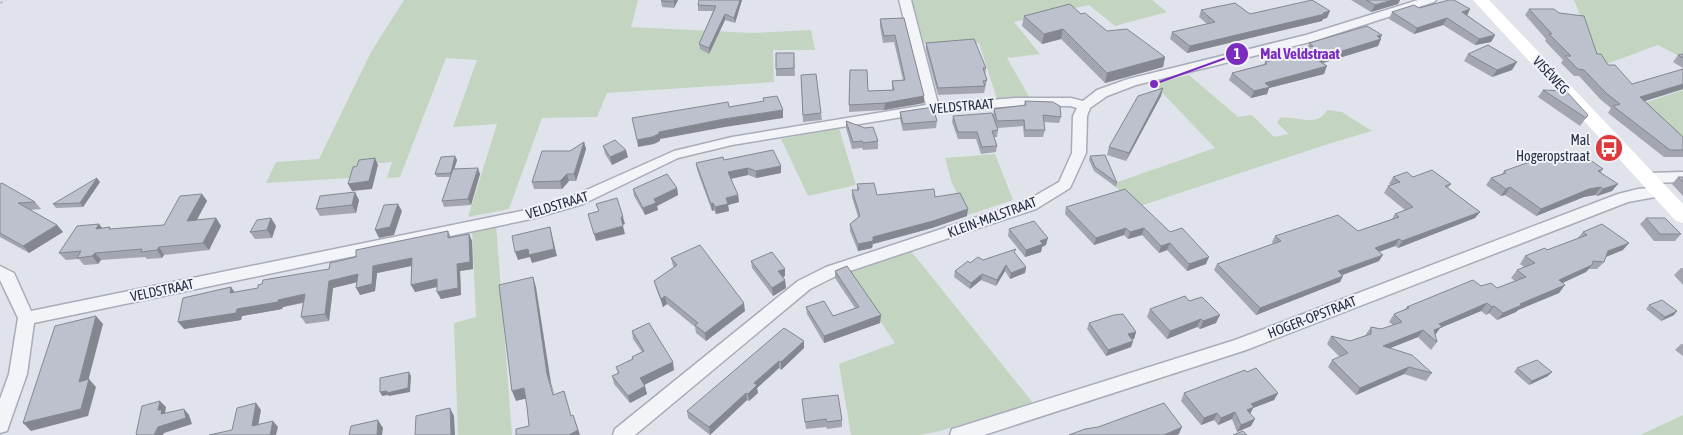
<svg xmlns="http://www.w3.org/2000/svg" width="1683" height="435" font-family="'Asap Condensed',sans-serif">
  <rect width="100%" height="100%" fill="#e0e3eb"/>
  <path fill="#c3d5c0" d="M404,0H638L631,27L752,33L811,30L815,50H773L774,82L607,93L597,117L542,118L509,209L468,217L497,124L453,127L477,60L446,58L400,177L387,178L392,162L356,165L350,178L266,183L276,162L319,159L371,52Z
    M912,0H1152L1167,12L1115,26L1089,5L1014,22L1040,54L1007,58L1030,98L997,99L979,43H924Z
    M1574,0H1683V57H1681L1658,45L1601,66Z
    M1189,75L1238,117L1252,115L1274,137L1289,134L1277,123L1280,118C1296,115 1317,129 1327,110L1342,112L1372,131L1328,144L1140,206L1112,184L1215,148L1153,83Z
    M1683,90V144L1635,106Z
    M839,128L856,185L808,196L781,139Z
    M995,154L1013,200L968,215L952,183L945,158Z
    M496,225L512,435H458L454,323L476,317L472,230Z
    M911,251L1033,403L936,432L920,435H851L839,364L895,343L847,272Z
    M1683,415V435H1640Z"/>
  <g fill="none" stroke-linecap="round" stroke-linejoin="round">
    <defs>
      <path id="street" d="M899,0H911L938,104L1015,98H1071L1083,101L1097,90L1128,79L1306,35L1418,0H1436L1434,2L1314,41L1136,85L1107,96L1090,108L1087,116L1086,153L1070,188L1036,209L838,275L810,289L635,435H613L615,429L798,281L826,267L1026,201L1059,182L1072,153L1073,116L1077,108L1070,106H1015L933,112L732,145L678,158L583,204L531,219L34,323L27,374L9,425L7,431L0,433V399L9,374L18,318L0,280V266L14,273L31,311L531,209L573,196L674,151L732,137L926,105Z
        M1683,172V182L1647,183L1642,181L1640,178L1642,175L1647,173Z
        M1661,187L1666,189L1668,192L1666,195L1628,202L1246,350L984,435H950L952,429L959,427L1235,340L1618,194L1638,189Z"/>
    </defs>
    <use href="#street" stroke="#a8acb9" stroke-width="3"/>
    <path stroke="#bec0c9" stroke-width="2" stroke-dasharray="3 3" stroke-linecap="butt" d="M0,3L6,0"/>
    <use href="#street" fill="#f3f4f8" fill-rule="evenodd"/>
    <path fill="#fff" fill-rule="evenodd" d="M1473,0H1489L1683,204V223L1676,221Z"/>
  </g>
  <path fill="#a3a6b1" d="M678,0L674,8L662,7L661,1Z
    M742,0L735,23L725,20L709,54L700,49L699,44L713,11H698V5Z
    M1351,0H1400L1398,4L1371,12Z
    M1419,8L1467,15L1495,35L1491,42L1475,45L1443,25L1414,34L1389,19L1392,12Z
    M1529,9L1597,54L1608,65L1632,84L1683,69V89L1645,101L1683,137V157H1664L1608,113L1611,108L1601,100L1579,76H1574L1561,63L1563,60L1545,41L1546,39L1525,15Z
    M1201,10L1250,14L1327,18L1323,19L1322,21L1187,53L1170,39L1172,32L1207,24L1199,17Z
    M1081,14L1107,31L1165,57L1163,67L1105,83L1061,39L1042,44L1022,26L1024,16Z
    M904,18L924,103L884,110L849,112L850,70L868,91L892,90V81L903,80L894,42L883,43L880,26V19Z
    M1382,35L1378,46L1323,63L1324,74L1269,88L1267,94L1251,98L1229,80L1232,73L1264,64L1265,62L1281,58L1308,47L1309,43Z
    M926,43L986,68L985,75L987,80L984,93L938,95L926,50Z
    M794,53L795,76H776V69Z
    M1468,54L1512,70L1492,77L1464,61Z
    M1683,54V68L1673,62L1678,55Z
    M801,75L821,113L822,120L803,122Z
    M1163,88L1161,96L1126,161L1107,155L1109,147Z
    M1543,90L1588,115L1580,126L1538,97Z
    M1025,101L1061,117L1059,123L1044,122L1045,130L1043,137H1024L1023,126L998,128V130L997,137H994L997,146L996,152L981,154L976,139H958L952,122L953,116L993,115L994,109L1024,105Z
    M900,112L937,121L936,128L903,131L900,119Z
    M846,121L878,141V149L863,150L862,148L852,149L846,128Z
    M584,142L586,149L576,181H569L562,189H534L532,182L570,151Z
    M603,146L628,157L612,165L605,154Z
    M455,156L457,160L454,169L480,174L471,205L444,207L442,201L450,177H437L435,174Z
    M1090,156L1117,183L1116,187L1094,171L1089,160Z
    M724,160L781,166V173L756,178L748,175L731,179L738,195L739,202L728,205L729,211L716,214L714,210L712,211L697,170L696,163Z
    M1551,162L1566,163L1603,169L1601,172L1612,191L1597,196L1595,195L1584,197L1536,216L1505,195L1501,196L1486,185L1491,178L1502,174L1504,171Z
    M1393,177H1413L1451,184L1448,188L1480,212L1475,218L1398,248L1395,246L1379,251V261L1343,275L1340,282L1256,315L1214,270L1217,264L1273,244L1272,242L1275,236L1358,231L1392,219L1395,214L1405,210L1384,193L1388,186L1391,185L1389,184Z
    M1678,177H1683V196L1672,184Z
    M100,182L83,207L56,208L53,204Z
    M0,184L35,202L41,209L30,210L57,225L63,232L29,253L0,237Z
    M857,184L877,195L935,197L967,216L932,228L873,244L872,248L858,251L850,231V224L858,217L852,197V190H857Z
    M677,188L678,195L657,206L658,210L645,215L634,196L633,189Z
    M202,194L207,201L197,220L216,218L221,226L209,250L164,255L162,258L147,259L145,257L101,260L98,264L84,265L79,259L66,260L59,253L99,224L102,228L112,229L164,225Z
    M359,200L356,213L320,216L316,209Z
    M1066,207L1170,232L1206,264L1187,271L1167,250L1159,253L1142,235L1128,239L1124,235L1094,245L1065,214Z
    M271,218L276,226L272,238L255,239L250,232Z
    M1646,218L1681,234L1675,241H1654L1640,224Z
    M1009,229L1046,245L1042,247L1041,252L1025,257L1008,236Z
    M448,231L451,237L472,241L473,269L460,271L461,295L441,299L437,292V287L415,292L412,266L377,273L375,291L360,295L357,282L333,288L329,321L306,324L301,317L303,303L283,307L282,309L242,316L241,320L184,329L231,287L234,292L258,288L329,269L356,257Z
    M1583,232L1623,250L1605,257L1604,262L1597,269H1589L1586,272L1562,283L1559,293L1518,310L1516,312L1497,320L1489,313L1486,315L1481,311L1440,328L1435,334L1437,342L1431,350L1418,337L1390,348L1432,373L1426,381L1404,374L1356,395L1328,367L1332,360L1340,357L1327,344L1331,336L1350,341L1366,335V334L1371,327L1381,329L1393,325L1389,322L1394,314L1404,310L1407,307L1481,286L1497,288L1515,281L1511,278L1517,270L1524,267L1520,264L1525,256L1547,250L1577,239Z
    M1015,253L1026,267L1025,273L1010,279L1005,271L996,286L981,280L970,289L954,277L955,271L970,263Z
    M671,258L745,311L706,341L696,333L695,327L667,304L663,307L656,288L654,281L674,267L673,266Z
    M751,261L785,276L783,277L785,280L786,288L773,296L752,268Z
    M1681,268H1683V285L1674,275Z
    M835,271L881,315L880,323L824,343L807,314L806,307L833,316L855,308L835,278Z
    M1189,301L1216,323L1200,329L1197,327L1167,339L1147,317L1150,309Z
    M1649,305L1674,315L1661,321L1646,309Z
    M1089,323L1136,332L1134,339H1132L1133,341L1131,347L1106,356L1087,329Z
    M632,331L674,370L644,385L647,394L630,403L614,384L612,376L618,373L616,367L632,359V357L642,352L633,339Z
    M804,341V348L781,370L779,368L757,388L758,393L749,401L747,400L710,435L688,418L687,411Z
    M1681,344H1683V356L1675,350Z
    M1517,368L1548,376L1529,385L1514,372Z
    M1247,372L1278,393L1274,400L1253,408L1250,414L1251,426L1237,432L1232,419L1218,425L1214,420L1201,425L1181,401L1184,393Z
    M802,399L842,420V427L827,429L826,427L806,429Z"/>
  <path fill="#848790" d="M674,0H678L674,8Z
    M740,0H742L735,23L734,18Z
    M1393,0H1400L1398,4L1371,12L1375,5Z
    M1470,9L1467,16L1462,12Z
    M1330,11L1327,18L1323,19L1322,21L1187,53L1190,46Z
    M725,14V20L709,54V48Z
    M1447,18L1443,25L1414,34L1417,28Z
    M1063,29L1061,39L1042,44L1044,34Z
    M1382,35L1379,39H1381L1378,46L1313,66L1316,59Z
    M1495,35L1491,42L1475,45L1479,39Z
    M1165,57L1163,67L1105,83L1107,73Z
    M1517,62L1512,70L1492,77L1497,70Z
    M1327,66L1324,74L1269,88L1267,94L1251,98L1254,91L1265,83Z
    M1683,84V89L1635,104L1640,97Z
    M1163,88L1161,96L1126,161L1129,153Z
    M924,96V103L884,110L885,103Z
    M783,110V118L725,127L660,139V141L654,144L638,147L637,140L659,132L724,119Z
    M584,142L586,149L576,181L574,174Z
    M626,150L628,157L612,165L610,157Z
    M455,156L457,160L452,177L451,173Z
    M375,158L378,165L372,189L352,191L348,184Z
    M781,166V173L756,178V171Z
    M478,168L480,174L471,205L468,199Z
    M748,168V175L729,179L728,172Z
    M567,174L569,181L562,189L560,181Z
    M97,178L100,182L83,207L80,203Z
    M1618,184L1612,191L1597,196L1603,189Z
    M1510,187L1505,195L1501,196L1506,189Z
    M1601,187L1595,195L1584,197L1536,216L1541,209L1589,189Z
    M677,188L678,195L657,206L658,210L645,215L643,208L654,199Z
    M355,192L359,200L356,213L352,205Z
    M202,194L207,201L192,228L187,221Z
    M738,195L739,202L728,205L729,211L716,214L715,207L726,198Z
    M713,203L714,210L712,211L711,204Z
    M398,204L402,211L394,235L379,238L375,230Z
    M968,209L967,216L932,228L873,244V237Z
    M1480,212L1475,218L1398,248L1402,241Z
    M621,217H623L625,224L622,225Z
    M216,218L221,226L209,250L203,243Z
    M271,218L276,226L272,238L267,230Z
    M99,224L105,232L96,229Z
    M57,225L63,232L29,253L23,246Z
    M623,226L625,234L596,241L594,234Z
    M550,227L557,256L532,263L530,257L518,260L515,252L528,249Z
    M1126,228L1124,235L1094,245L1096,238Z
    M1144,228L1142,235L1128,239L1130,232Z
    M469,234L472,241L473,269L460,271L461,295L441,299L437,292L457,264Z
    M1048,238L1046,245L1042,247L1041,252L1025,257L1026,250L1040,241Z
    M1399,239L1395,246L1371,255L1375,248Z
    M873,241L872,248L858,251V244Z
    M1170,243L1167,250L1159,253L1161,246Z
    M1629,243L1623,250L1601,259L1608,251Z
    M159,247L164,255L162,258L157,250Z
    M95,253L101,260L98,264L92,256Z
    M1383,255L1379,261L1334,278L1338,271Z
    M1209,257L1206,264L1187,271L1189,264Z
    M412,258L415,265L377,273L375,291L360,295L356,288L373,266Z
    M1006,265L1005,271L996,286L997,280Z
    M1592,265L1586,272L1552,288L1559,280Z
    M1026,267L1025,273L1010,279L1011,273Z
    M785,269V276L779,279L778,271Z
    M358,274L362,281L333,288L329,321L325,314L329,281Z
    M982,274L981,280L970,289L971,283Z
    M1343,276L1340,282L1256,315L1260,308Z
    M533,277L536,287L551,383L557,404L547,374Z
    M437,279L441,286L415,292L411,285Z
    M785,280L786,288L773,296L772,288Z
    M1565,285L1559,293L1518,310L1516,312L1497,320L1503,313L1520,304Z
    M231,287L236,294L230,293Z
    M305,294L309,301L283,307L282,309L242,316L241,320L184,329L178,322Z
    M665,296L667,304L663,307L661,299Z
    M744,303L745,311L706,341L705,333Z
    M1487,303L1481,311L1440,328L1436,334L1429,337L1439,324Z
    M1494,306L1489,313L1486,315L1492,307Z
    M1677,311L1674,315L1661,321L1665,317Z
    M881,315L880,323L824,343V336Z
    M1220,315L1216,323L1200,329L1203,321Z
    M96,316L103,324L86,389L79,382Z
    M1201,319L1197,327L1167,339L1170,331Z
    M1423,330L1418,337L1378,353L1383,346Z
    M1136,332L1134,339L1126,341L1128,334Z
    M804,341V348L781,370V362Z
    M1133,341L1131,347L1106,356L1108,350Z
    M779,361V368L757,388L758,393L749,401L748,394L754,383Z
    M673,362L674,370L642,386L640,378Z
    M1409,367L1404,374L1356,395L1360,388Z
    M409,372L411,376L410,392L389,396L388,395L382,396L380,392Z
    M1552,372L1548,376L1529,385L1532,381Z
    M89,379L96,387L88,416L31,431L23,423Z
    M645,386L647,394L630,403L628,396Z
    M524,388L528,398L516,401L512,391Z
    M746,393L747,400L710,435L709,427Z
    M1278,393L1274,400L1253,408L1250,414L1243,417L1251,404Z
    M160,401L166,407L165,413L167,416L166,420L158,410Z
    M256,403L261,410L257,432L252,426Z
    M450,408L454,416L455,435H451Z
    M184,409L189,415L192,424L164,433L163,435H154L158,427Z
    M1235,412L1232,419L1218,425L1221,418Z
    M1217,413L1214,420L1201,425L1204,418Z
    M573,415L580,435H569Z
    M1255,419L1251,426L1237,432L1241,425Z
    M378,420L383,428L382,435H377Z
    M273,421L278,427L276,435H270Z
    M1182,427L1179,434L1177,435H1163Z"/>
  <path fill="#bdc1ce" stroke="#848790" d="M662,0H674V2L661,1Z
    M699,0H740L734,18L725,14L709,48L699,44L716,6L698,5Z
    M1312,0L1330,11L1323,13L1325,14L1190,46L1172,32L1215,22L1201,10L1235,3L1250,14Z
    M1366,0H1393L1375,5Z
    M1449,0H1454L1470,9L1462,12L1495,35L1479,39L1447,18L1417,28L1392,12L1414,5L1419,8Z
    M1070,4L1081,14L1085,13L1107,31L1127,29L1165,57L1107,73L1063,29L1044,34L1024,16Z
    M1529,9H1554L1559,13L1584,16L1597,54H1601L1608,65H1615L1632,84L1683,69V84L1640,97L1683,137V150H1670L1613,106L1620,104L1606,93L1584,70L1578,69L1565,56H1571L1549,34H1552Z
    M904,18L924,96L885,103L849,105L850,70H867L868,91L894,90L892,81L905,80L895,35L884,36L880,19Z
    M1367,26L1382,35L1377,36L1381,39L1316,59L1327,66L1265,83L1270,87L1254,91L1232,73L1267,64L1265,62L1281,58L1296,50L1313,46L1309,43Z
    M974,39L986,68H983L987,80L983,81L985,86L938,88L926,43Z
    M1488,45L1517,62L1497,70L1468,54Z
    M776,53H794V68L776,69Z
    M1683,54V58L1678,55Z
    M816,74L821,113L803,115L801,75Z
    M1163,88L1129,153L1109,147L1138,96Z
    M1543,90L1566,91L1588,115L1586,118Z
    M777,96L783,110L724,119L659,132V134L652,137L637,140L632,118L728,102L729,107L764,101L763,98Z
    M1025,101L1053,102L1060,106L1061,117L1043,115L1045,130H1025L1024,120L997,121L994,109L1026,105Z
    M933,107L937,121L903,124L900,112Z
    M992,113L998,130L992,131L997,146L982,147L977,132H958L953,116Z
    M846,121L865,128L873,127L878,141L863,143L862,141L853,142Z
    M615,140L626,150L610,157L603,146Z
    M584,142L574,174H567L560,181L532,182L542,151H570Z
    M773,150L781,166L756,171L748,168L728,172L738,195L726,198L728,204L715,207L713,203L711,204L696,163L723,157L724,160Z
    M1105,155L1117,183L1095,167L1090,156Z
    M455,156L451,173L435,174L441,157Z
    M1544,157L1551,162L1560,159L1566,163L1586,157L1603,169L1598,171L1618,184L1603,189L1601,187L1589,189L1541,209L1510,187L1506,189L1491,178L1506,173L1504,171Z
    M375,158L369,181L348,184L353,167L357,166L359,160Z
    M478,168L468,199L442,201L453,169Z
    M1432,170L1451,184L1445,186L1480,212L1402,241L1399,239L1375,248L1383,255L1338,271L1343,276L1260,308L1217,264L1281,241L1275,236L1338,215L1358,231L1399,217L1395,214L1413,207L1388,186L1400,182L1393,177L1407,172L1413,177Z
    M667,174L677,188L654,199L656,203L643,208L633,189Z
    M1678,177H1683V182Z
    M97,178L80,203L53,204Z
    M2,183L35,202L18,203L57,225L23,246L0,233V184Z
    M874,183L877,195L934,189L935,197L960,193L968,209L933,221L873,237V241L858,244L850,224L860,216L852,190H859L857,184Z
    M1125,189L1170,232L1182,228L1209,257L1189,264L1170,243L1161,246L1144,228L1130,232L1126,228L1096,238L1066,207Z
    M355,192L352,205L316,209L320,196Z
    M202,194L187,221L216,218L203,243L159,247L157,250L141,252L142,249L95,253L92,256L77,258L81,251L59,253L77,226L99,224L96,229L110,227L109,229L164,225L180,196Z
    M617,198L623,217H621L623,226L594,234L588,214L599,211L596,204Z
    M398,204L390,227L375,230L384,205Z
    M271,218L267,230L250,232L257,220Z
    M1646,218H1665L1681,234H1660Z
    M1034,221L1048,238L1040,241L1043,244L1026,250L1009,229Z
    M1602,224L1629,243L1608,251L1604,262L1593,261L1592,265L1559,280L1565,285L1520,304L1522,305L1503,313L1494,306L1492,307L1487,303L1439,324L1442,327L1434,330L1437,342L1423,330L1383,346L1412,355L1432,373L1409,367L1360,388L1332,360L1348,353L1331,336L1350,341L1371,334V327L1381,329L1402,322L1394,314L1409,308L1407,307L1473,280L1481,286L1491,283L1497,288L1526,277L1517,270L1535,263L1525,256L1545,248L1547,250L1587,235L1583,232Z
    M550,227L554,249L529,255L528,249L515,252L512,236Z
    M448,231V238L469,234L470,262L457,264L458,288L437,292V279L411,285L412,258L373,266L372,284L356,288L358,274L329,281L325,314L301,317L305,294L278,300V302L237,309L236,313L178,322L183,298L231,287L230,293L258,288V285L262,284L263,280L329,269L330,263L356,257V250Z
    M700,245L744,303L705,333L695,325L698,323L665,296L661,299L654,281L677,265L671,258Z
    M1016,249L1014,252L1026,267L1011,273L1006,265L997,280L982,274L971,283L955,271L968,261L970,263L978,257L983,260Z
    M772,252L785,269L778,271L785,280L772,288L751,261Z
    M847,266L881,315L824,336L806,307L824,301L833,316L859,307L835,271Z
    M533,277L547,374L553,395L564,391L571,416L573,415L578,430L569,435H516V429L529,426L527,407L524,388L512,391L499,285Z
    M1185,296L1189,301L1202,297L1220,315L1203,321L1201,319L1170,331L1150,309Z
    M1662,300L1677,311L1665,317L1649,305Z
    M1123,314L1136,332L1128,334L1133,341L1108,350L1089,323L1114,315Z
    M96,316L79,382L89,379L81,409L23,423L55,326Z
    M649,323L673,362L640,378L645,386L628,396L612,376L619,373L616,367L633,359L632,357L644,351L632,331Z
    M784,328L804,341L781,362L779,361L754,383L757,385L748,394L746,393L709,427L687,411Z
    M1537,360L1552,372L1532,381L1517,368Z
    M1256,368L1278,393L1251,404L1254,407L1247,410L1255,419L1241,425L1235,412L1221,418L1217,413L1204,418L1184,393L1245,370L1247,372Z
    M409,372L408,388L387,393V391L380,392V378Z
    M838,395L842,420L827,422L826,419L805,422L802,399Z
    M160,401L158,410H162L161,414L184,409L186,418L158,427L154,435H137L136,434L142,406Z
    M256,403L252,426L273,421L270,435H209L232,430L237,408Z
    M1164,403L1182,427L1164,435H1069L1085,429L1098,427Z
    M450,408L451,435H415L416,416Z
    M378,420L377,435H349L351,426Z
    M1243,431L1247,435H1233Z"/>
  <defs>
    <symbol id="bus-disc" viewBox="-11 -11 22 22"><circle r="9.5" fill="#dd383b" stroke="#f0f2f8"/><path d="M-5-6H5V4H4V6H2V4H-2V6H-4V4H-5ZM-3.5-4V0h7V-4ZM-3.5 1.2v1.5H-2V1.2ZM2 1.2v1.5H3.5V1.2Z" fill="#fff"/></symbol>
  </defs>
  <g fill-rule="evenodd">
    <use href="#bus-disc" x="1593" y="132" width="32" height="32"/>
  </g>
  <g text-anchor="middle" stroke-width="4" stroke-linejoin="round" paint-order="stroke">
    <g font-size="14" fill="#272d44" stroke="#f0f2f8">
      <text transform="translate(1551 75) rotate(47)" y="5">VISÉWEG</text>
      <text transform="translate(962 106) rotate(-5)" y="5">VELDSTRAAT</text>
      <text transform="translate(557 205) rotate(-17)" y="5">VELDSTRAAT</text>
      <text transform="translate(992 217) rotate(-20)" y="5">KLEIN-MALSTRAAT</text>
      <text transform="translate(162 290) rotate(-12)" y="5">VELDSTRAAT</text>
      <text transform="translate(1312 317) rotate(-21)" y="5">HOGER-OPSTRAAT</text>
    </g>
    <g font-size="14" fill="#272d44" stroke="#f0f2f8" text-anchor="end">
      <text x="1590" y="145">Mal<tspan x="1590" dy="16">Hogeropstraat</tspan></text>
    </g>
  </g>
  <path fill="none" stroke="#7b2cbf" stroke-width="2" d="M1154 84L1237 54"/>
  <g fill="#7b2cbf" stroke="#f0f2f8" stroke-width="2">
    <circle cx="1154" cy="84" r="5"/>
    <circle cx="1237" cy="54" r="12"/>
  </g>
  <g font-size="15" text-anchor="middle" font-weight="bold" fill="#fff">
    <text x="1237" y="59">1</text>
  </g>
  <g font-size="15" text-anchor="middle" font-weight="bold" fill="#7b2cbf" stroke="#f0f2f8" stroke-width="4" stroke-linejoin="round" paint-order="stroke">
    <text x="1300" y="59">Mal Veldstraat</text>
  </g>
</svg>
